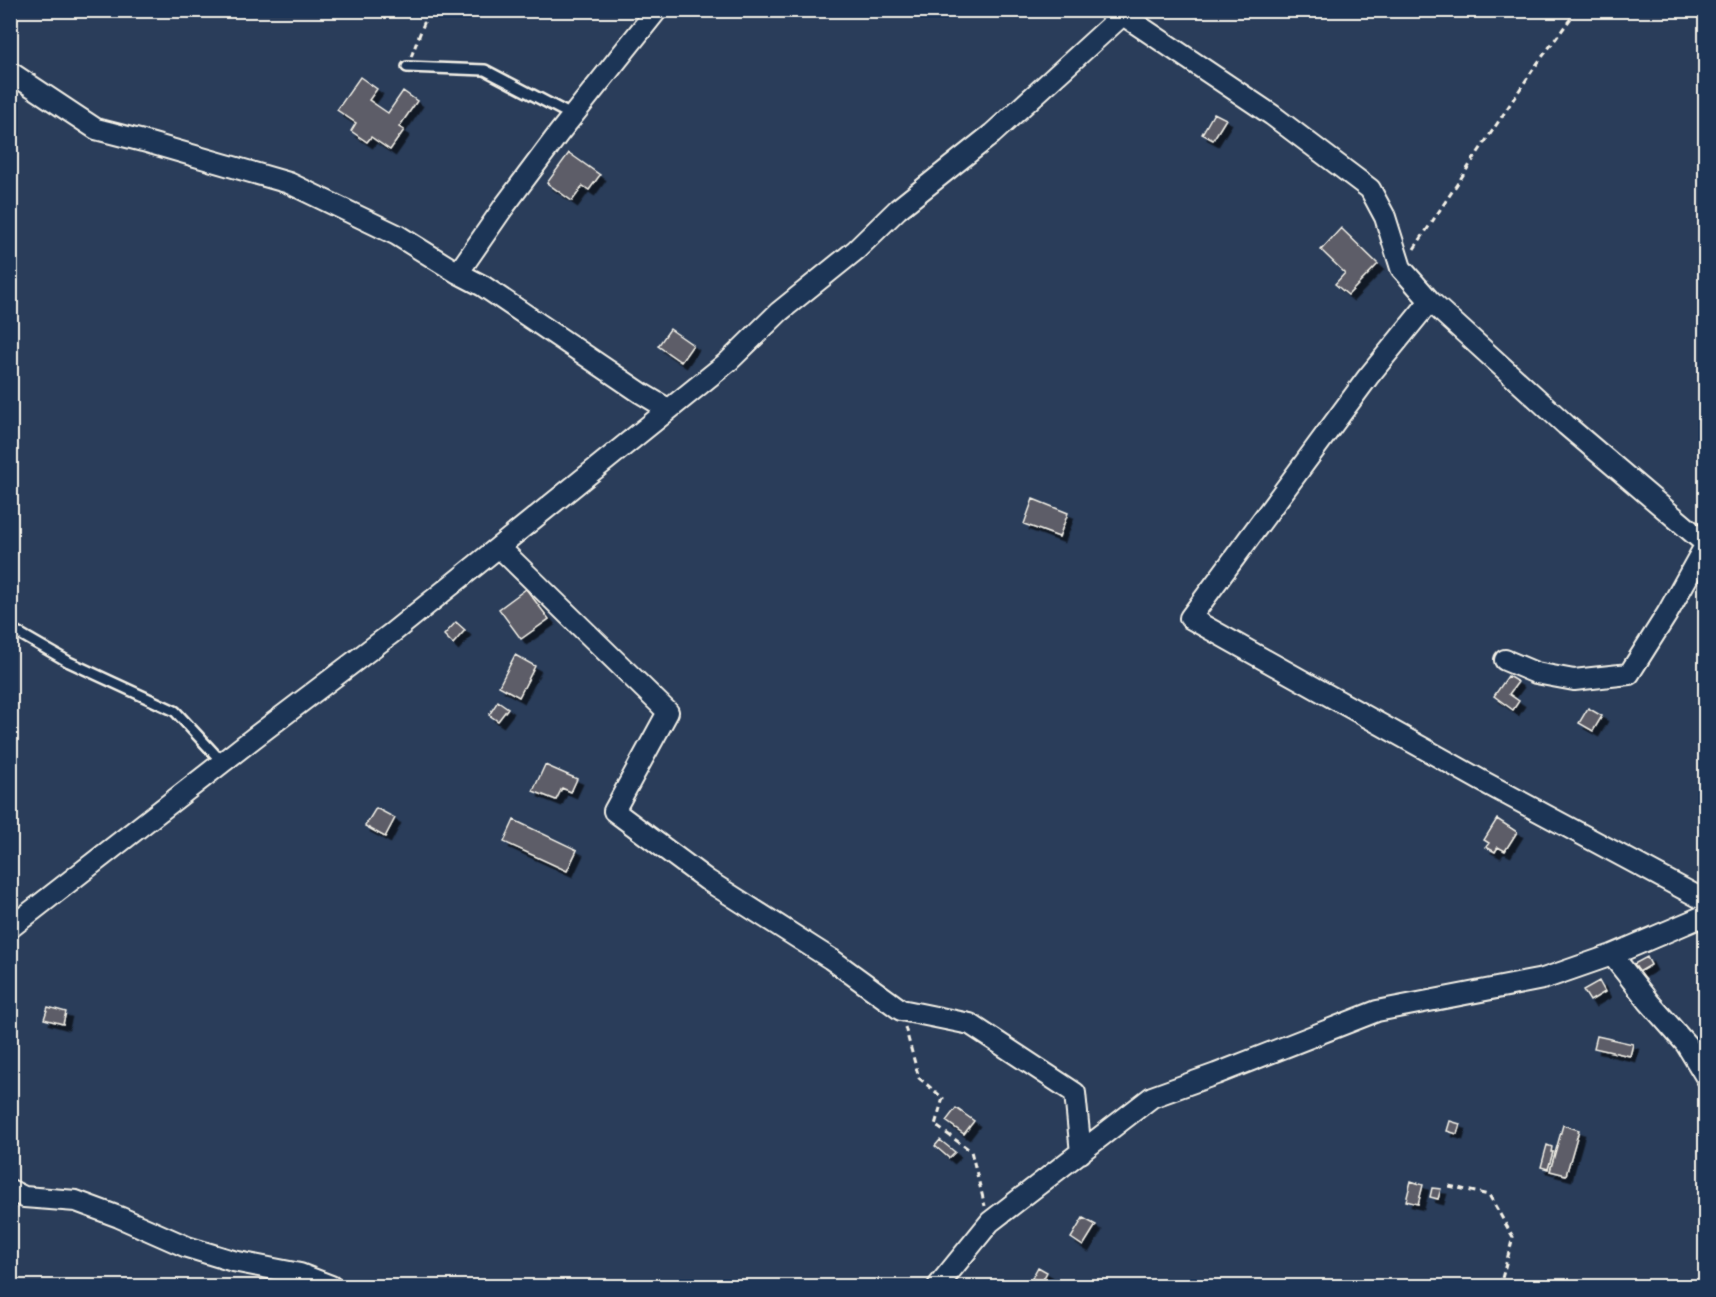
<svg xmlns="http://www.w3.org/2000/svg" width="1716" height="1297" font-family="'Gochi Hand',sans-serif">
  <defs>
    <filter id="shadow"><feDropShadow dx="5.5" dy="5.5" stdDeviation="0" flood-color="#0009"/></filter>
  </defs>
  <rect width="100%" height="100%" fill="#2a3d5a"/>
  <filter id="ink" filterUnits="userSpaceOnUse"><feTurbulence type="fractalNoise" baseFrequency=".0167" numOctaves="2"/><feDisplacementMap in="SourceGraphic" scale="12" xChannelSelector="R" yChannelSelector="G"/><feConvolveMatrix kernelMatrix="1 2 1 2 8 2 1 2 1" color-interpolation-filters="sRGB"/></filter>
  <g filter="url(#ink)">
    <path fill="#5d5d67" stroke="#f4f1e8" stroke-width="1.5" filter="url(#shadow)" d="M360,77L377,89L369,100L388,113L403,91L417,101L399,127L404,130L390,150L371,137L367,142L351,131L356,123L337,110Z
      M1214,113L1226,119L1213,140L1202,134Z
      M569,153L600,175L589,190L583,186L572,201L547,183Z
      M1341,228L1378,264L1348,295L1335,284L1345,273L1321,250Z
      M670,329L693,345L681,362L658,346Z
      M1033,499L1068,513L1059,537L1024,524Z
      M526,589L549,619L521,639L499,609Z
      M456,622L465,630L453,644L444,635Z
      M515,655L535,666L519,697L499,686Z
      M1508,676L1518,682L1509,694L1519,701L1513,710L1494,696Z
      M498,701L508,708L498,721L489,715Z
      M1588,708L1602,716L1593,731L1579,723Z
      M545,765L577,779L571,792L562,788L556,800L533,791Z
      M376,808L395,818L385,837L365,826Z
      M1497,819L1517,832L1505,851L1498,847L1495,852L1486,847L1489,843L1484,840Z
      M514,820L577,850L567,871L504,842Z
      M1647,957L1651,965L1639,972L1634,964Z
      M1599,981L1605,992L1590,1001L1583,990Z
      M48,1007L66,1012L63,1024L44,1019Z
      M1597,1036L1633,1044L1630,1056L1594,1048Z
      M956,1108L974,1121L964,1134L946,1121Z
      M1450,1121L1460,1124L1457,1134L1447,1131Z
      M1563,1125L1579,1130L1566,1175L1550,1171Z
      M940,1140L955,1152L949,1158L935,1146Z
      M1547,1145L1552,1147L1551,1152H1553L1548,1169L1541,1167Z
      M1411,1181L1423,1185L1418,1204L1406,1201Z
      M1432,1188L1441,1189L1438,1199L1430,1197Z
      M1083,1218L1096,1225L1083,1246L1071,1238Z
      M1038,1267L1047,1272L1041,1283L1032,1278Z"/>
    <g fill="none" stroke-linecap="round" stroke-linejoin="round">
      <defs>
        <path id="lane" d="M407,67L485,70L573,116
          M10,628L69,662L175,711L223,763"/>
        <path id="street" d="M1123,15L1272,115L1370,189L1385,217L1401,268L1430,301L1566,425L1706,544
          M10,72L96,129L143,141L289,183L397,235L458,273L483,286L641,393L668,409
          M458,273L503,208L559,133L657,10
          M1430,301L1368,377L1190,618L1482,781L1706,901
          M499,547L668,712L614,811L707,880L831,959L901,1010L970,1024L1075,1093L1081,1153
          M1505,660L1536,673L1574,680L1629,674L1667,614L1706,544
          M10,928L255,737L392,633L729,361L779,312L856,250L898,209L992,134L1128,10
          M1612,955L1649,1002L1686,1044L1706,1077
          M10,1190L24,1197L76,1201L119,1217L187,1247L233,1261L300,1274L331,1286
          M938,1286L990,1222L1152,1097L1216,1074L1377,1011L1543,979L1612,955L1706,915"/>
      </defs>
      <use href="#lane" stroke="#f4f1e8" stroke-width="14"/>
      <use href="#street" stroke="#f4f1e8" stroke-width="24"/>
      <path stroke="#f4f1e8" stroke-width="3" stroke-dasharray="6 4.5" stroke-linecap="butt" d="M411,57L429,10
        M1414,249L1534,68L1577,10
        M905,1027L919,1078L943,1098L935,1125L971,1151L985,1206
        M1449,1186L1489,1195L1513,1237L1500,1286"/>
      <use href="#lane" stroke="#1d3557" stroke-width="9"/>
      <use href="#street" stroke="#1d3557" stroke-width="20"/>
    </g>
  </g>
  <rect width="1716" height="1297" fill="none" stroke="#1d3557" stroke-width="36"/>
  <rect x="18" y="18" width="1680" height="1261" fill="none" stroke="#f4f1e8" stroke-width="2" filter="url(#ink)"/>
</svg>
